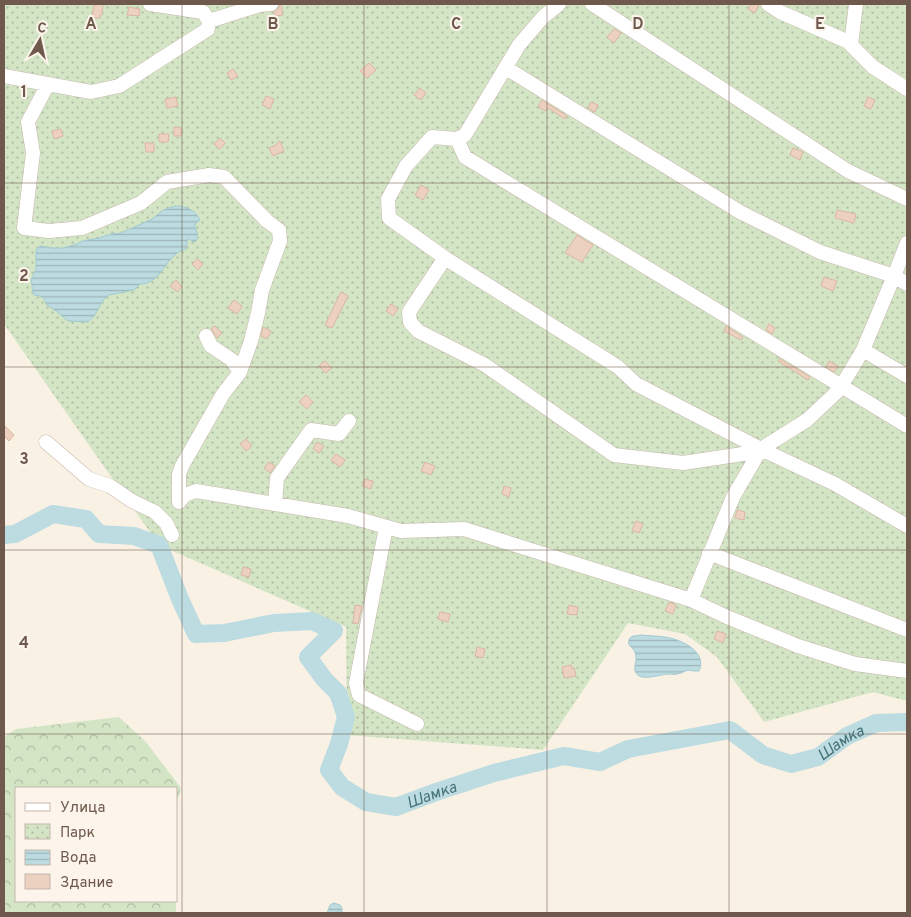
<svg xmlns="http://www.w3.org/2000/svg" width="911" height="917" font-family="Overpass,sans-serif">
  <defs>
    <pattern id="forest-crowns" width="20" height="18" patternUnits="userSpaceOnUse" patternTransform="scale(1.25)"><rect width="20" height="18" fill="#d3e5c5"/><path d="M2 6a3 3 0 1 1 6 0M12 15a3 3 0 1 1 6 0" fill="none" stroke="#afbda2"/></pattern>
    <pattern id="park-dots" width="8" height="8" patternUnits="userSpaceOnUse" patternTransform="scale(1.25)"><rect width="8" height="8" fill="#d3e5c5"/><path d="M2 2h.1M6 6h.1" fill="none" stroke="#afbda2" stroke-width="1.8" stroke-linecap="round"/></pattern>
    <pattern id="water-rules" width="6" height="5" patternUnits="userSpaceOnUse" patternTransform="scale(1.25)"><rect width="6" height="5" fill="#bcdce1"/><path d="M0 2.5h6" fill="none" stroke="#9db5b9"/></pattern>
  </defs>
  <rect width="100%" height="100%" fill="#faf1e5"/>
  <path fill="url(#forest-crowns)" d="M119,717L146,742L181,788L176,806V788H16V901H176V913H4V737L16,729Z"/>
  <path fill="url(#park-dots)" d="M4,4H907V701L873,692L764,722L717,657L685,634L628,623L543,750L347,735L346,627L159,545L4,324Z"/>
  <path fill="url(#water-rules)" stroke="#a3cbd1" d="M175,206C186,206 195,210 200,220L195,224C195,231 201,236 195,242L188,239L186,249C165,254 163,284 140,284L134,290L109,295C101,300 100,308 94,316C93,317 89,321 88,322L68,321L56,311L46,304C44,297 41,296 34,295C31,290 33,285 31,280L36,269V250L40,246L52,248H63L77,244L82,241L99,238L111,234L121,233L152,219L163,210Z
    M642,635C650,636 658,636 665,637C681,639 708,652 699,671H693L688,670C685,671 680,674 677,674C675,675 672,674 669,674C661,674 641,682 636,673C631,666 643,656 629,645C627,635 634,636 642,635Z
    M334,903L340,905L342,908V912L327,913L330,905Z"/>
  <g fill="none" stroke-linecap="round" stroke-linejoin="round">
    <path stroke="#bcdce1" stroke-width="18" id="s1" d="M4,535L15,534L53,514L86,519L99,534L134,536L159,545L180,599L196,634L224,633L274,623L312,621L334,631L308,657L324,679L338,693L346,717L339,744L329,770L342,787L366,802L396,807L436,792L494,773L564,756L600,762L628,749L730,730L763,755L791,764L818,757L847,736L876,723L907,722"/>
  </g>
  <path fill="#ecd0c0" stroke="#ddb7a2" d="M94,4H103L102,15H100V18H92Z
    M280,4H281L283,15L275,16L274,12L279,8Z
    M751,4H759L755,13L748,9Z
    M129,7L140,9L139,16L127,15Z
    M614,29L621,33L614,43L607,37Z
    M369,63L376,70L367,78L360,71Z
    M233,69L238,76L231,80L227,73Z
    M420,88L426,93L421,100L414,95Z
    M266,96L274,99L270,109L262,105Z
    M176,97L178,106L167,108L165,99Z
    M868,97L875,100L871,109L864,106Z
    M542,100L567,116L565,119L548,108L546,111L538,107Z
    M591,102L598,105L595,112L588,108Z
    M174,127L182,128L181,136H174Z
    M61,129L63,136L54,139L52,131Z
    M159,134H169L168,142H159Z
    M220,138L225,143L220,149L214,144Z
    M280,141L284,151L273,156L269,148L274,146Z
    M145,143H154V152H146Z
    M793,148L803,152L800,160L790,155Z
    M421,185L429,190L423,200L415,195Z
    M837,210L856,214L854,223L835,218Z
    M577,235L593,245L582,262L565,253Z
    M197,259L203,264L198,270L192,264Z
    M824,277L837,281L833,291L821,286Z
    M176,280L182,287L177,292L170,286Z
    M341,292L348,296L332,328L325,325Z
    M234,300L242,306L237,314L228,308Z
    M391,304L398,309L393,316L386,311Z
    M769,324L775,328L772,334L766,330Z
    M215,326L222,333L217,338L211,329Z
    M726,326L743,337L741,340L724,331Z
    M263,327L271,331L267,339L261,336Z
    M780,359L810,377L808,380L778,361Z
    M325,361L332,368L326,373L319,366Z
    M829,361L838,366L834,372L826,367Z
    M306,395L313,402L307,409L299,402Z
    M4,425L14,435L9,441L4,436Z
    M246,439L252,446L246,451L240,444Z
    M317,442L324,446L319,453L313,449Z
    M336,454L345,460L340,467L331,460Z
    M269,462L275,466L270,473L264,468Z
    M425,462L435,466L431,475L421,471Z
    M365,479L373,481L371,489L362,486Z
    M504,486L511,488L509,497L502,494Z
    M737,510L745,512L744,520L735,518Z
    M636,521L643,524L639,533L632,530Z
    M243,567L251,569L249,577L241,575Z
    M669,602L676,605L673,614L665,611Z
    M355,605L362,606L358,624L353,623Z
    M569,605L578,607L577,615L567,614Z
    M440,612L450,614L448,622L438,619Z
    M717,631L726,634L723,643L714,639Z
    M477,647L485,649L483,658L475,656Z
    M571,665L572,668H574L576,676L564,678L562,667Z"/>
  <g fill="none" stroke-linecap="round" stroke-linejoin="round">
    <defs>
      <path id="minor" d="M592,4L848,171L907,199
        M768,4L780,12L851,43
        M856,4L851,45L873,67L907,89
        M209,21L260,5L271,4
        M4,76L91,92L119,86L208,29L209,21L203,12L150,4
        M48,84L28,122L33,153L24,228L49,231L82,228L141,203L167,182L209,175L224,177L267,221L279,230L280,241L262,290L258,313L251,341L240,372L223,394L182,466L179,474V502
        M457,139L465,135L519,45L543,17L559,4
        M907,243L894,276L907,284
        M445,258L409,312L410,322L418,331L485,365L614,455L683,463L756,452L807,420L839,390L863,350L894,276L820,252L740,212L506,68
        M206,336L211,346L232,360L240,372
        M863,350L907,376
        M907,426L465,157L457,139L432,137L406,166L388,199L389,218L445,258L618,367L636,384L761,449L835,484L907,526
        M46,442L89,479L110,486L132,501L155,512L166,523L172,535
        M179,502L185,495L196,491L348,516L401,531L464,529L691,600L727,617L798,646L855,664L907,671
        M275,504L277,478L311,430L339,434L349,421
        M386,527L356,683L359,695L417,724
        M709,553L907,630
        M691,600L733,497L761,449"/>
    </defs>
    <use href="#minor" stroke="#c9b9ad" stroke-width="15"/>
    <use href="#minor" stroke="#fff" stroke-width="14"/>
  </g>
  <path fill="none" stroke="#6f594d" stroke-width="1" stroke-opacity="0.55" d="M182,4V913M364,4V913M547,4V913M729,4V913M4,183H907M4,367H907M4,550H907M4,734H907"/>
  <g text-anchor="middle" stroke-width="4" stroke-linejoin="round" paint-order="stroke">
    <g font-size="16" font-style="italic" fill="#47737a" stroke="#fdf5eb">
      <text dy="6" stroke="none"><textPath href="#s1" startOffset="1124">Шамка</textPath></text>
      <text dy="6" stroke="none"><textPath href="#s1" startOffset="689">Шамка</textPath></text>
    </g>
  </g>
  <g font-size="16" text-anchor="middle" font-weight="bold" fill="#6f594d" stroke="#fdf5eb" stroke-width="4" stroke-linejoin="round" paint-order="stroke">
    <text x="91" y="29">A</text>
    <text x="273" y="29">B</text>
    <text x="456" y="29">C</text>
    <text x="638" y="29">D</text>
    <text x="820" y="29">E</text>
    <text x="24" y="97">1</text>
    <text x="24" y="281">2</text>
    <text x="24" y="464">3</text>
    <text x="24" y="648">4</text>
  </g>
  <rect width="911" height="917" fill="none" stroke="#6f594d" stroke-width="10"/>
  <rect x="15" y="787" width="162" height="115" fill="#fdf5eb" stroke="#c4b7ac"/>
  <rect x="25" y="803" width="25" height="8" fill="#ffffff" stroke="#c4b7ac"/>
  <text x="60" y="812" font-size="15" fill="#6f594d">Улица</text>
  <rect x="25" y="824" width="25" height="15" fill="url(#park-dots)" stroke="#c4b7ac"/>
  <text x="60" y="837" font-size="15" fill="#6f594d">Парк</text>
  <rect x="25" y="850" width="25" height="15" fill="url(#water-rules)" stroke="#c4b7ac"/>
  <text x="60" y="862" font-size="15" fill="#6f594d">Вода</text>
  <rect x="25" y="874" width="25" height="15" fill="#ecd0c0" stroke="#c4b7ac"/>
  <text x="60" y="887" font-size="15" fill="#6f594d">Здание</text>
  <g transform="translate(40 40) rotate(9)" stroke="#fdf5eb" stroke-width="4" paint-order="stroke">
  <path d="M0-4L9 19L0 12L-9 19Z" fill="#6f594d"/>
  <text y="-8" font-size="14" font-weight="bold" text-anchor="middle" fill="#6f594d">С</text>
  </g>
</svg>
